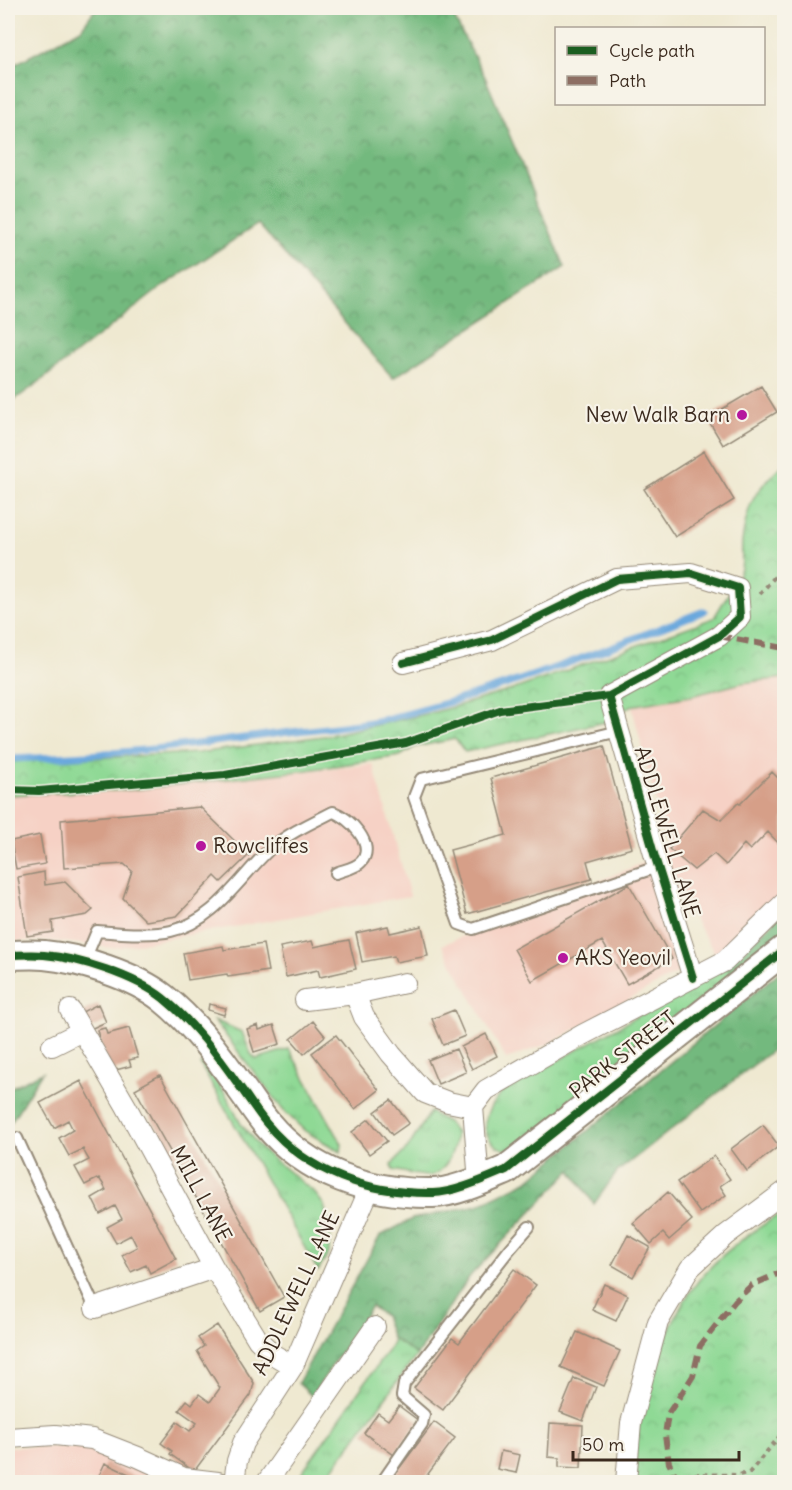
<svg xmlns="http://www.w3.org/2000/svg" width="792" height="1490" font-family="Delius,sans-serif">
  <defs>
    <pattern id="grass-tufts" width="24" height="20" patternUnits="userSpaceOnUse" patternTransform="scale(1.5)"><rect width="24" height="20" fill="#8fd995"/><path d="M3 7l-1-3M5 7V3M7 7l1-3M15 17l-1-3M17 17v-4M19 17l1-3" fill="none" stroke="#7cba80"/></pattern>
    <pattern id="forest-crowns" width="20" height="18" patternUnits="userSpaceOnUse" patternTransform="scale(1.5)"><rect width="20" height="18" fill="#73b97e"/><path d="M2 6a3 3 0 1 1 6 0M12 15a3 3 0 1 1 6 0" fill="none" stroke="#609767"/></pattern>
    <pattern id="park-crowns" width="20" height="18" patternUnits="userSpaceOnUse" patternTransform="scale(1.5)"><rect width="20" height="18" fill="#8fd995"/><path d="M2 6a3 3 0 1 1 6 0M12 15a3 3 0 1 1 6 0" fill="none" stroke="#7cba80"/></pattern>
  </defs>
  <rect width="100%" height="100%" fill="#f7f3e8"/>
  <filter id="ink" filterUnits="userSpaceOnUse"><feTurbulence type="fractalNoise" baseFrequency=".0167" numOctaves="2"/><feDisplacementMap in="SourceGraphic" scale="12" xChannelSelector="R" yChannelSelector="G"/><feConvolveMatrix kernelMatrix="1 2 1 2 8 2 1 2 1" color-interpolation-filters="sRGB"/></filter>
  <filter id="wash" filterUnits="userSpaceOnUse"><feTurbulence type="fractalNoise" baseFrequency=".008" numOctaves="4" result="noise"/><feDisplacementMap in="SourceGraphic" scale="24" xChannelSelector="R" yChannelSelector="G"/><feGaussianBlur stdDeviation="1.35" result="paint"/><feColorMatrix in="noise" values="0 0 0 0 0 0 0 0 0 0 0 0 0 0 0 0 0 1.4 0 .05"/><feComposite in="paint" operator="in"/></filter>
  <g filter="url(#wash)">
    <rect width="100%" height="100%" fill="#efe9d1"/>
    <path fill="#f6d1c5" d="M784,678V895L717,957L663,867L661,848L666,842L632,707L691,696L742,683Z
      M373,764L410,896L113,948L57,941H8V795L119,792Z
      M648,861L681,971L548,1044L506,1059L442,945Z
      M8,1447H60L87,1450L170,1482H8Z"/>
    <path fill="url(#grass-tufts)" stroke="#65825a" stroke-width="1.5" d="M727,966L733,973L514,1150C490,1151 478,1129 490,1108C493,1102 498,1097 502,1092Z
      M214,1020L242,1032L251,1054L256,1059L289,1049L342,1144L341,1152L305,1131L283,1110Z
      M203,1062L226,1095L241,1124L262,1150L314,1192L324,1205L330,1228L329,1253L318,1271L200,1064Z
      M430,1112L447,1122L456,1133C455,1149 446,1176 426,1176C415,1175 404,1172 393,1170L392,1164L408,1148Z
      M392,1338L417,1355L323,1482H295L393,1343Z"/>
    <path fill="url(#forest-crowns)" stroke="#57724e" stroke-width="1.5" d="M96,8H449L485,77L565,267L393,378L258,224L163,286L34,386L8,404V68L81,29Z
      M784,912V932L733,973L727,966Z
      M784,968V1041L617,1172L594,1204L571,1170L470,1276L417,1355L392,1338L384,1316L371,1306L312,1396L298,1383L380,1236L412,1219L478,1205L527,1181Z
      M42,1072L11,1122L8,1124V1089Z"/>
    <path fill="url(#park-crowns)" stroke="#65825a" stroke-width="1.5" d="M784,464V678L742,683L691,696L630,706L610,721L465,752L455,739L415,747L400,756L301,771L130,790L8,795V762L198,753L330,735L435,712L512,690L714,618C721,605 737,582 741,569C743,561 741,551 742,542C748,500 754,492 784,464Z
      M784,1211V1482H635C630,1424 662,1326 699,1280C722,1251 754,1231 784,1211Z"/>
    <g fill="none" stroke-linecap="round" stroke-linejoin="round">
      <path stroke="#6ba8dd" stroke-width="7" d="M8,759C96,757 186,746 274,734C311,729 350,727 386,719C495,693 600,652 704,611"/>
    </g>
    <g id="blocks">
      <path fill="#d69f88" d="M761,386L777,412L723,445L707,418Z
        M704,451L734,500L675,537L644,489Z
        M604,746L632,848L587,861L592,879L467,914L450,850L506,835L491,778Z
        M772,772L778,778L784,772V841L780,845L768,832L750,850L744,844L726,865L714,854L694,870L669,849L703,809L721,820L738,803L740,804Z
        M200,807L249,855L221,882L215,876L177,916L146,921L123,898L132,871L124,864L64,868L61,820Z
        M40,835L45,864L16,869L11,841Z
        M44,872L45,885L65,882L93,910L87,915L52,921L53,932L27,936L18,877Z
        M629,884L672,959L627,984L602,941L532,981L514,949Z
        M388,926L390,933L422,926L428,956L396,962L394,956L362,962L356,933Z
        M349,940L356,969L320,977L318,970L286,977L280,947L312,941L314,947Z
        M263,944L268,971L228,977L227,974L188,980L183,953L223,946L224,950Z
        M98,1004L106,1022L88,1030L80,1013Z
        M209,1004L226,1008L224,1015L208,1010Z
        M454,1010L465,1036L443,1045L432,1019Z
        M313,1021L325,1036L304,1054L291,1039Z
        M258,1025L259,1030L274,1025L280,1044L254,1052L247,1029Z
        M105,1028L107,1034L129,1028L138,1058L129,1060L131,1066L108,1072L97,1030Z
        M486,1034L497,1056L472,1069L461,1047Z
        M336,1035L379,1090L355,1109L312,1053Z
        M456,1049L466,1072L438,1084L428,1060Z
        M160,1075L284,1297L260,1311L135,1089Z
        M81,1081L176,1259L150,1273L146,1265L131,1272L122,1255L137,1247L131,1235L116,1243L107,1227L122,1219L115,1206L100,1214L92,1198L106,1190L103,1184L99,1178L85,1185L75,1167L89,1160L86,1155L83,1149L69,1156L59,1138L73,1130L68,1120L54,1128L40,1103Z
        M391,1100L409,1123L392,1135L375,1112Z
        M369,1119L387,1141L369,1154L352,1132Z
        M763,1125L779,1146L747,1171L731,1149Z
        M714,1156L730,1179L720,1186L726,1195L700,1213L677,1182Z
        M668,1192L692,1220L669,1240L663,1233L651,1244L633,1223Z
        M628,1235L650,1247L633,1277L612,1265Z
        M514,1269L536,1285L443,1410L414,1388L452,1338L459,1343Z
        M604,1284L628,1295L616,1321L592,1310Z
        M217,1325L254,1383L251,1395L195,1470H192L170,1454L172,1451L161,1443L177,1422L190,1431L197,1423L179,1410L187,1400L192,1404L199,1394L210,1402L220,1388L197,1351L204,1346L198,1338Z
        M577,1332L620,1351L604,1386L561,1367Z
        M574,1378L596,1387L583,1421L560,1412Z
        M399,1406L419,1421L394,1455L364,1433L378,1413L388,1420Z
        M434,1422L455,1438L422,1482H399L392,1478Z
        M550,1423L583,1425L581,1468L559,1467V1458L548,1457Z
        M501,1451L520,1455L516,1473L497,1469Z
        M105,1463L122,1471L147,1482H96Z"/>
    </g>
  </g>
  <g filter="url(#ink)">
    <use href="#blocks" fill-opacity="0" stroke="#958a78" stroke-width="1.5"/>
    <g fill="none" stroke-linecap="round" stroke-linejoin="round">
      <defs>
        <path id="lane" d="M619,731L421,779L414,797L459,924L473,929L657,867
          M84,962L97,931C118,933 151,936 171,931C215,921 239,878 269,850C287,834 311,823 333,812C349,817 377,845 361,862C356,868 343,870 336,873
          M17,1138L95,1308
          M382,1482L422,1424L424,1415L402,1396L404,1384L509,1250L529,1227"/>
        <path id="street" d="M403,663L492,640L617,579L691,573L738,588L740,617L719,636L609,696L654,854L693,978
          M355,994L405,983
          M305,1000L355,994L364,1017L391,1054L425,1093L448,1102L473,1107
          M70,1010L126,1106L214,1268L258,1340L274,1355L293,1366
          M52,1046L82,1031
          M479,1182L473,1107L486,1090L582,1035L725,961L784,903
          M95,1308L214,1268
          M8,1438L55,1435L92,1439L138,1457L184,1478L218,1482
          M234,1482L237,1461L243,1443L293,1366L370,1188
          M267,1482L375,1327
          M626,1482L631,1423L658,1322L690,1268L726,1235L784,1192"/>
        <path id="secondary" d="M8,955C19,955 32,954 44,955C79,958 135,976 163,998C194,1023 217,1054 240,1087C249,1099 257,1112 267,1124C308,1173 369,1194 433,1193C454,1193 487,1178 506,1170L784,950"/>
      </defs>
      <use href="#lane" stroke="#958a78" stroke-width="14"/>
      <use href="#street" stroke="#958a78" stroke-width="22"/>
      <use href="#secondary" stroke="#958a78" stroke-width="32"/>
      <path stroke="#958a78" stroke-width="4" stroke-dasharray="4.5 4.5" stroke-linecap="butt" d="M776,576L784,589
        M760,594L784,566
        M784,1306L782,1325L784,1334
        M679,1482L692,1474L738,1475L749,1473L784,1431"/>
      <use href="#lane" stroke="#fff" stroke-width="10"/>
      <use href="#street" stroke="#fff" stroke-width="20"/>
      <use href="#secondary" stroke="#fff" stroke-width="28"/>
      <path stroke="#8d6e63" stroke-width="6" stroke-dasharray="12 6" stroke-linecap="butt" d="M719,636L784,648
        M679,1482L669,1463L665,1435L668,1414L693,1376L700,1346L735,1301L752,1285L784,1271"/>
      <defs>
        <path id="cycleway" d="M609,696L654,854L693,978
          M8,790L39,791L225,775L406,743L500,710L609,696L719,636L740,617L738,588L691,573L617,579L492,640L403,663
          M8,955C19,955 32,954 44,955C79,958 135,976 163,998C194,1023 217,1054 240,1087C249,1099 257,1112 267,1124C308,1173 369,1194 433,1193C454,1193 487,1178 506,1170L784,950"/>
      </defs>
      <use href="#cycleway" stroke="#f7f3e8" stroke-width="11"/>
      <use href="#cycleway" stroke="#1b5e20" stroke-width="8"/>
    </g>
  </g>
  <g fill="#b5179e" stroke="#f7f3e8" stroke-width="2">
    <circle cx="742" cy="415" r="6"/>
    <circle cx="201" cy="846" r="6"/>
    <circle cx="563" cy="958" r="6"/>
  </g>
  <g text-anchor="middle" stroke-width="4.5" stroke-linejoin="round" paint-order="stroke">
    <g font-size="21" fill="#3b2a1e" stroke="#f7f3e8" text-anchor="start">
      <text x="730" y="422" text-anchor="end">New Walk Barn</text>
      <text x="213" y="853">Rowcliffes</text>
      <text x="575" y="965">AKS Yeovil</text>
    </g>
    <g font-size="21" fill="#3b2a1e" stroke="#f7f3e8">
      <text transform="translate(667 832) rotate(73)" y="7">ADDLEWELL LANE</text>
      <text transform="translate(623 1055) rotate(-38)" y="7">PARK STREET</text>
      <text transform="translate(201 1194) rotate(62)" y="7">MILL LANE</text>
      <text transform="translate(296 1293) rotate(-65)" y="7">ADDLEWELL LANE</text>
    </g>
  </g>
  <rect width="792" height="1490" fill="none" stroke="#f7f3e8" stroke-width="30"/>
  <rect x="555" y="27" width="210" height="78" fill="#f7f3e8" stroke="#aca397" stroke-width="1.5"/>
  <rect x="567" y="46" width="30" height="9" fill="#1b5e20" stroke="#aca397" stroke-width="1.5"/>
  <text x="609" y="57" font-size="18" fill="#3b2a1e">Cycle path</text>
  <rect x="567" y="76" width="30" height="9" fill="#8d6e63" stroke="#aca397" stroke-width="1.5"/>
  <text x="609" y="87" font-size="18" fill="#3b2a1e">Path</text>
  <path d="M573 1451v9h166v-9" fill="none" stroke="#3b2a1e" stroke-width="3"/>
  <text x="582" y="1451" font-size="18" fill="#3b2a1e" stroke="#f7f3e8" stroke-width="4.5" paint-order="stroke">50 m</text>
</svg>
